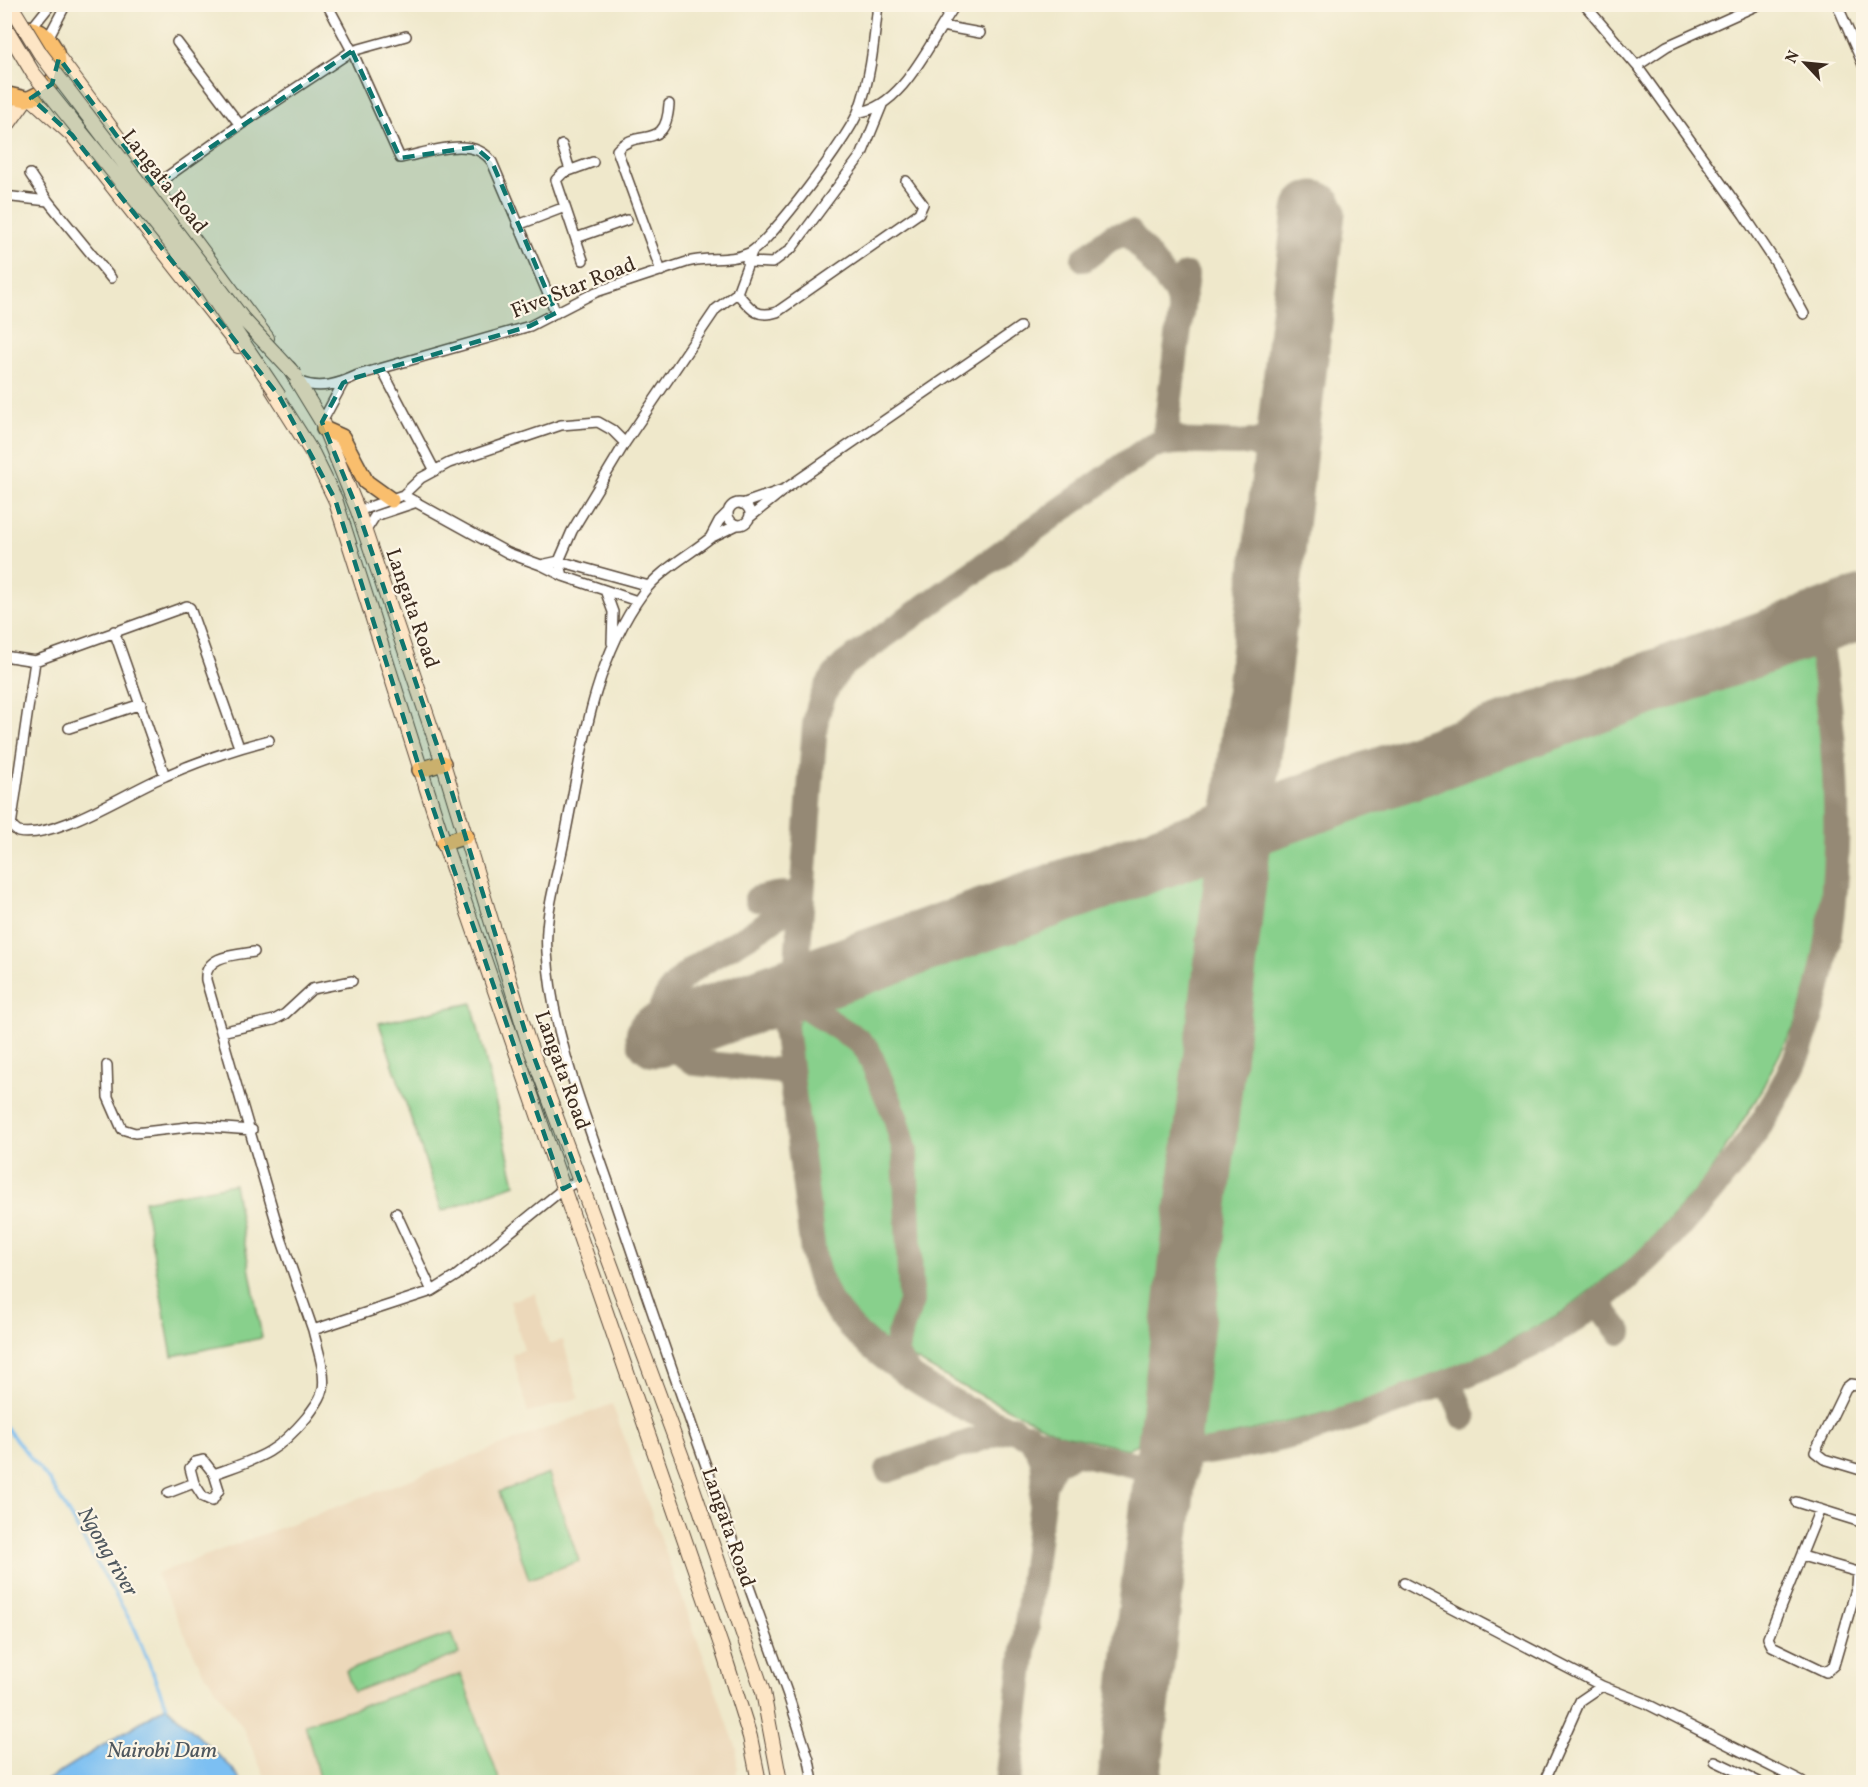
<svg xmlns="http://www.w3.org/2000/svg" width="1868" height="1787" font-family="Vollkorn,serif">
  <rect width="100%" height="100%" fill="#fcf5e5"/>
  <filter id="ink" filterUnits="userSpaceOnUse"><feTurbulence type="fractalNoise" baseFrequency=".0167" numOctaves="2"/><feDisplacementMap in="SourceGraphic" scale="12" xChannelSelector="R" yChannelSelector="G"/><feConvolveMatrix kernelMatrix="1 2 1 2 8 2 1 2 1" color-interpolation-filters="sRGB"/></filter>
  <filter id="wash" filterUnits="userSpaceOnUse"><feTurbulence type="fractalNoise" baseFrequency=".008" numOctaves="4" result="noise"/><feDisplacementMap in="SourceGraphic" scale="24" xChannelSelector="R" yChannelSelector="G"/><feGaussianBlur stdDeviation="1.35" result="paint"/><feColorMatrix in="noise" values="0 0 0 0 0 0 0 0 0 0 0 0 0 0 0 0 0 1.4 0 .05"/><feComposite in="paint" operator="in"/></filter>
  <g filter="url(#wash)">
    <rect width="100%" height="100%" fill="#efe8cb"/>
    <path fill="#ecd8ba" d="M535,1293L549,1344L563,1340L579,1398L528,1413L512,1354L524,1350L510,1301Z
      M612,1404L737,1749V1782H267L242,1726L201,1668L156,1574Z"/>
    <path fill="#88d08c" stroke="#627d55" stroke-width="1.5" d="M1800,655L1811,659L1818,672L1826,745L1824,880L1817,950L1796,1023L1756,1100L1704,1181L1637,1254L1561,1313L1486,1354L1392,1397L1186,1446L1264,849L1531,749Z
      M1202,869L1210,870L1217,875V881L1156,1404L1151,1437L1127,1449L1059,1434L960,1385L886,1343L857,1318L839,1294L827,1271L797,1053C796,1033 794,1017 811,1004Z
      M472,1003L515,1184L442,1211L379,1023Z
      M234,1184L262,1338L172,1356L144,1201Z
      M549,1474L579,1561L529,1579L499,1492Z
      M452,1633L459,1654L353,1692L346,1671Z
      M461,1674L500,1782H320L305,1724Z"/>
    <path fill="#7cbff2" stroke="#5c7488" stroke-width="1.5" d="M166,1706L232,1768L241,1782H44Z"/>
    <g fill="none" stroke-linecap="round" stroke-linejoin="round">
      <path stroke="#7cbff2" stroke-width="3" d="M4,1425L51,1483L136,1631L166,1706"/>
      <path stroke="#958974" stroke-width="26" d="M1084,259L1113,236L1130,233L1176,292L1181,311
        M1182,441L1169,434L1166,428L1186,275
        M1250,442L1271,451L1283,472
        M757,899C772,896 795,886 800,908
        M822,977C811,976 799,974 797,962L815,725C819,701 827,681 845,664L1151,446C1192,435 1236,450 1276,438C1283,436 1286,432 1289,426
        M822,977L793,998L783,1011L813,1252C816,1271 821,1288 831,1303C878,1372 994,1428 1072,1451C1098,1459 1127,1461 1152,1471L1160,1487L1159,1524
        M793,998L859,1041L868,1051L895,1115L905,1151L911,1301L898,1338L897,1355L907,1372
        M660,1012C678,952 774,943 802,885
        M669,1047L696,1063L780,1071L791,1077
        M1597,1302L1620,1332
        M1449,1381L1464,1417
        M1029,1435C1041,1452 1046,1462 1044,1484L1055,1463L1077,1452
        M1167,1456C1266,1450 1359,1418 1450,1381C1495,1363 1541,1344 1581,1315C1664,1255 1763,1144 1800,1048C1850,919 1841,757 1817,624
        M1154,1468L1163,1460L1170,1434
        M888,1470L1012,1428
        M1008,1782L1044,1484"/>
      <path stroke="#958974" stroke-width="63" d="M657,1036L1864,607
        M1129,1782L1314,212"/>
    </g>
  </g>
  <g filter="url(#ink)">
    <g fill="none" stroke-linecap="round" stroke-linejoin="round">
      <defs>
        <path id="minor" d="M327,4L352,51L400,158C428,153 473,134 492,162L556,313
          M1584,4L1637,66L1744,215L1776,263L1804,314
          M1837,4L1864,67
          M942,26L980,33
          M31,29L51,4
          M48,38L66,4
          M177,42L240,125L352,51L406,36
          M1637,66L1667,46L1760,4
          M858,112C903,109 932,37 956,4
          M562,145L570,170
          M30,174L48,201
          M154,186L240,125
          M4,196L48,201L111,278
          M518,225L565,207
          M576,238L627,220
          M583,260L556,180L563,173L593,162
          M747,262L772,263L792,248L862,154L882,105
          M661,271L617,150C639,126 666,153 669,104
          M737,293C750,308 756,319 777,312L919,213L923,204L906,181
          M382,370L434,469
          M300,382C320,390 339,384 358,375L530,326L596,292L687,262C707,256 730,262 749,253C770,243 850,135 858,112C871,78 874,41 878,4
          M322,422L343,383
          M785,489L1020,327
          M403,495L508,553L541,565L563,576L637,601
          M728 514a11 11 0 1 1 22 0a11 11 0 1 1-22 0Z
          M742,504L785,489L749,518
          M358,511L403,495L421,478L449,463L561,425L598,422L612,430L625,443
          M728,512L719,521L710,538L737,525
          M365,532L375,516L417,502
          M710,538C689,555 659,571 643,593C591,664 581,758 564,841C557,877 544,915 547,952C552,1039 589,1124 616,1205C671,1369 729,1532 788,1695L809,1760L813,1782
          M541,565L559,561L649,586
          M563,576L559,561L572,531L625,443L716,309L737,293L752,252
          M605,590L613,612L612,643
          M114,631L165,776
          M4,656L35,661L187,606L190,608L239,747
          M35,661L11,826L18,832C55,840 128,791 165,776C199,761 234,749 269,740
          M69,728L141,704
          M254,952C236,955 204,955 206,980L280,1235L313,1330L432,1291L456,1276L563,1189L580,1180
          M221,1032L274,1020L285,1014L312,989L352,981
          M107,1065L108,1097L122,1129L135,1133L197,1126L252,1130
          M396,1213L432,1291
          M1864,1386L1851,1384L1846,1388L1815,1452L1824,1459L1864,1471
          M194,1483L190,1468L195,1462L203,1460L214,1474
          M168,1493L194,1483L203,1497L212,1501L219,1490L214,1474C259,1458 275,1455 307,1417C313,1408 321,1400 323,1389C326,1371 317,1348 313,1330
          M1796,1502L1864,1523
          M1802,1556L1858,1572L1857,1586L1834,1665L1826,1672L1772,1646L1768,1638L1820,1509
          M1404,1583L1602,1686
          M1715,1761L1759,1782
          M1544,1782L1580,1701L1602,1686L1645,1703L1802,1782"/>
        <path id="secondary" d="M59,58L267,338
          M4,130L26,99L31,98L72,135L238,346
          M289,368L322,422L358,511L443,763L528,1041L686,1468L763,1692L780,1782
          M272,389L313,454L335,499L444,843L721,1645L750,1737L759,1782"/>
        <path id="primary" d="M4,34C46,7 86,75 31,98
          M4,94L26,99
          M324,429L342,437L366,482L391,500
          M420,770L443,763
          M444,843L466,836"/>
      </defs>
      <use href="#minor" stroke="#564638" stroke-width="12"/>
      <use href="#secondary" stroke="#564638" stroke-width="16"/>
      <use href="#primary" stroke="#564638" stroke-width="18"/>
      <use href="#minor" stroke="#fff" stroke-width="9"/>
      <use href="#secondary" stroke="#fde5c5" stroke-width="14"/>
      <use href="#primary" stroke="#f9be6d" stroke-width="15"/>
      <defs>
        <path id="secondary-bridge" d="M10,4L40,53L243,319L296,376
          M4,25L33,73L203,283L279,396"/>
      </defs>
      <use href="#secondary-bridge" stroke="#564638" stroke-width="16" stroke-linecap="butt"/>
      <use href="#secondary-bridge" stroke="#fde5c5" stroke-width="14"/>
    </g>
  </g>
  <path fill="#0f766e" fill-opacity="0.2" stroke="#0f766e" stroke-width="4.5" stroke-dasharray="12 8" stroke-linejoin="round" d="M352,51L400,158L475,147L492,162L556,313L530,326L351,379L343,383L322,422L358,511L443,763L528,1041L580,1180L563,1189L420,770L335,499L279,396L72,135L31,98L52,84L59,58L154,186Z"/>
  <g text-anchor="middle" stroke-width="4.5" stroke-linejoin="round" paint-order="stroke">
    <g font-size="21" fill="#3b2a1e" stroke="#fcf5e5">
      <text transform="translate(165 181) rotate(52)" y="7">Langata Road</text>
      <text transform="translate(573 287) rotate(-22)" y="7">Five Star Road</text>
      <text transform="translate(413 608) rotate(71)" y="7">Langata Road</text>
      <text transform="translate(563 1070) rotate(70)" y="7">Langata Road</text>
      <text transform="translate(729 1527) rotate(71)" y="7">Langata Road</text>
    </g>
    <g font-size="22" font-style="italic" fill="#4e575e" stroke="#fcf5e5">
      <text transform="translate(109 1551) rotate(60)" y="8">Ngong river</text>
      <text x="162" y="1757">Nairobi Dam</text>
    </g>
  </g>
  <rect width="1868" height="1787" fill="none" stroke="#fcf5e5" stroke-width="24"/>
  <g transform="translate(1805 63) rotate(296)" stroke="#fcf5e5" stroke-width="4.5" paint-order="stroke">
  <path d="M0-4.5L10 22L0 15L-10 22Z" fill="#3b2a1e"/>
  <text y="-9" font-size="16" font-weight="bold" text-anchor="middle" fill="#3b2a1e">N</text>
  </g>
</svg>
